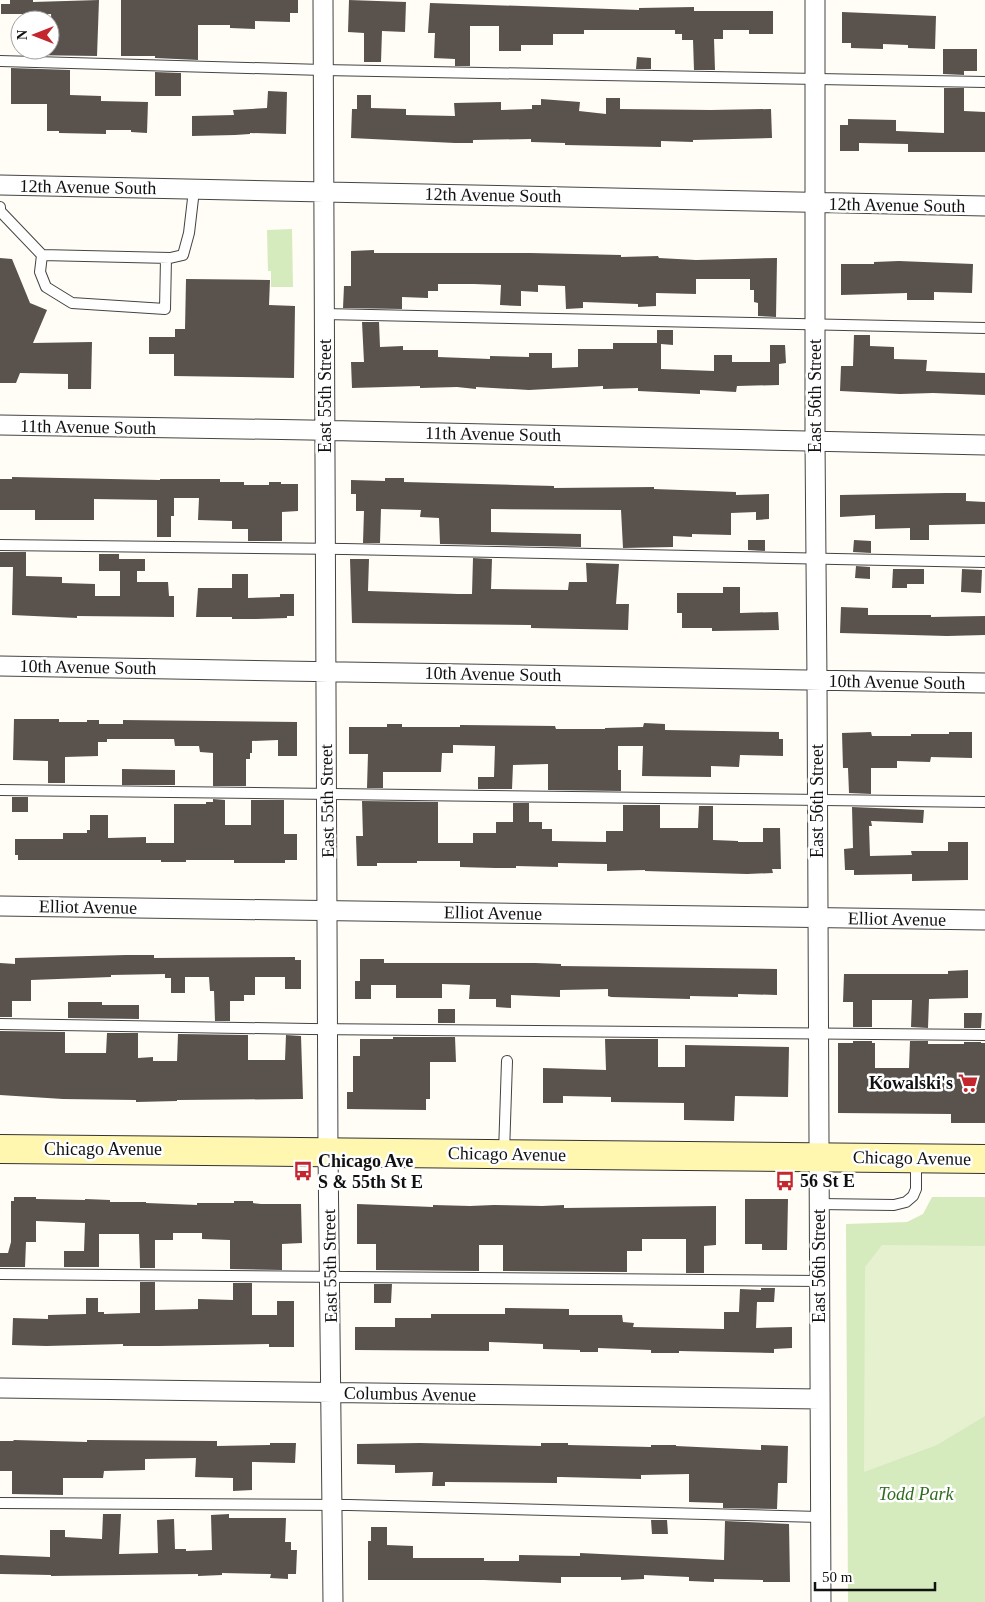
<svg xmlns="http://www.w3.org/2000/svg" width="985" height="1602" font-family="'Times New Roman',serif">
  <rect width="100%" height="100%" fill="#fffdf5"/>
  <path fill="#d5ebbd" d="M292,229L293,287H271V271H268L267,230Z
    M932,1197H985V1602H848L846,1224L907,1222L923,1214Z"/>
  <path fill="#e6f2cf" d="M882,1245L985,1246V1416L937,1445L864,1472L865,1267Z"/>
  <path fill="#5a524d" d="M10,0H33V2L99,0L97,56L26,55V50H50V46H53L51,14H1V4H10Z
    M121,0H298V13H290V22L255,21V29L230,28V25H198V60L155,58V56H121Z
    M349,0L406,2L405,32L382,31L381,62H364V33L348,32Z
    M430,3L639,10V8L694,7V11H773V34H749V30H723V39H714L715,70H694L693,40H682V34H675V30H584V34H553V45H521V51H499V26H470V66H455V59L434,58L435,33H428Z
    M842,12L936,16L935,49L908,48V45L883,44V49L851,48V43H842Z
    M943,49H977V71H964V75L943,74Z
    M637,57L651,58V69H636Z
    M11,68L70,70V95L101,96V101L148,102L147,133L131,132V130H106V134L59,133V131H47V104H11Z
    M155,72L181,73V96H155Z
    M944,88H964V111L985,112V152H908V144L859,143V151H840V125H848V119L896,120V131L944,133Z
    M268,91L287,92L286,134L250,133V134L235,135L192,136V116L234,115L233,110L267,108Z
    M357,95H371V108L406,109V115L455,116L454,103L501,102V110L532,109V105H541V99L580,102L579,111L606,114V98H620V109L711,110L771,109L772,138L693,140V142L661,141V147L565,145V143L531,142V139L473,140V143H455L351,138L352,109H357Z
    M374,250V253H530L621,255V257L658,256L659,258L696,260L777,258L776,317L758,316V303L754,302V290H750V279H696V294L656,293V306L638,307V304L583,302V308L566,309L565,286L538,285V292L521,291V306L500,305L501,285L474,284H438V291H428V298L402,297V309L343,308L344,286H351V251Z
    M0,258L12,259L30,303L47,310L33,343L92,342L91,389H68V374L20,373L16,383H0Z
    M899,261L973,264L972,293L934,292V300H907V293L841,295V264H874V262Z
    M186,279L270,280L269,305L295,306L294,378L174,376V354H149V337H175V329H185Z
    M362,322H379L380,347L403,346V350H438V357L490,359V356L529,357V353H552V368L578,367V349H613V343H657V330H673V345L661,344V369L714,371V355H732V362H770V345H785L786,363L779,364V385L737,386L736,392L700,390V394L638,391V388L603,389V386L529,390L476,387V389L457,387L420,388V386L352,388L351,362H364Z
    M854,335H870V346L894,347V359L927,360L926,371L985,373V395L933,393L900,394L840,391L841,366H853Z
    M12,477L160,480V479H220V482H244V485H269V482H281V484H298V511L282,512V541H248V529H232V521L198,520L199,498H174V516H171V537H157V500L94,499V520H35V510H0V479H12Z
    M385,478H404V482L515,485L554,486V488L654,487V489L736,492V495L769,494V519L756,520V512L731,513V535L692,534V537L673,536V547L623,548L621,510L491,509V532L581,534V547L440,544L439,518L420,517L421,510L381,509L380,543H363L364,511H356V494H351V480L385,481Z
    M946,493H966V501L985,502V524L929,525V540H910V528L875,529V515L840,517V495Z
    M748,540H765V551L748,550Z
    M854,540L871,541V553L853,552Z
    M0,552H26V576L62,577V583L95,584V596H120V571H99V554H119V559H145V571H137V582H168L169,596H174V617L77,616V618L12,615L13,567H0Z
    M473,558L492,559L491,589L568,590L569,582H587L586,563L619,564L616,604H629L628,630L531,628V625L352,623L350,559H369L368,591L458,594H472Z
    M856,566L870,567V579L855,578Z
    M893,569H924V584H907V588H892Z
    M962,569L982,570L981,593L961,592Z
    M232,574H248V598L280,597V594H294V616H287V618L256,619H232V617H196L198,588H232Z
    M723,587H740V613L778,612L779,630L712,631V628H682V613H677V593H723Z
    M841,607L868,608V615H931V617L985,616V635L947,636L840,633Z
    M14,719H59V722H87V720H99V724H123V720L297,722V756H278V740L252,741V753H250V759H246V786H213V753L200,752L199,746H175L174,739H107V742H98V756L65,757V783H48V761L13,760Z
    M644,723L665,724V730L779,732V739H783V756L740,755L739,767L711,766V777L642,776L643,746H618V770H621V791L548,790V764L513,765L512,789H478V777H494L495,746L453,745V753H442L441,772H383V788H367L368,754H349V727H387V724H402V727H460V725L555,726L556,729H605V728L643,727Z
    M871,732L872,736H911V734H949V732H972V758L931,757L930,762L897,761V768H871V794L849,793L848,768H843L842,733Z
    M122,769L175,770V785H122Z
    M12,797H28V812H12Z
    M213,799L225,800V825H251V800H284V834H297V860H285V863H234V860H186V862H161V860H18V855H15V839H63V833H87V830H90V815H108V838L146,837V843H174V804H206V802H213Z
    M362,801L438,802V843H473V833H496V822H513V803H529V822H542V829H552V841L606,842V831H623V805H660V828H698L699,806H713V840L738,841V842H763V828H780L781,869H772L773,873L747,874L645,871V870L607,871V864L558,863V867L516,866V868H495L460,867V861H417V863H377V866H357L356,836H363Z
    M852,807L924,810L923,823L871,821L872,826H869L870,856L912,855L911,851H948V842H968V880L912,881V874L854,875V870H845L844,849L853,848Z
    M126,955H154V958L295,957V960H301V989H285V977H255V995H244V1001H230V1021H215L214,991H210L209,977H185V993H171V978H165V974L111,975V977L31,980V1001H12V1017H0V963L15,964V958Z
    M360,959H384V963H535L561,964V966L777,969V995L738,994V997L690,996V999L611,997L608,996V989L560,990V997L511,995V1008L496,1007V999H469L470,985L442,984V998H396V985H371V999H355V981H360Z
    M968,970V998L929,999L928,1028L911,1027L912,1000H872V1027H853V1002H843L844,974H948V971Z
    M68,1002H102V1005H139V1019L68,1018Z
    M438,1009H455V1023H438Z
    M964,1013H982L981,1028H964Z
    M0,1031L65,1032V1053H106L107,1033H138V1058L153,1057V1061H177L178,1034L248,1035V1060H285L286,1035L301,1036L303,1099L177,1100V1101L136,1102V1100L63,1099L0,1095Z
    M393,1037H455L456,1062H430V1099H426V1110L347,1109V1092H353V1056H360V1039H393Z
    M605,1039H658V1067H685V1045L789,1047L788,1097L735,1096L734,1121L684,1120V1103L611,1102V1097L563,1096V1103H543V1068L606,1070Z
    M853,1041H872V1043H875V1068H909L910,1041H928V1044H964V1042H981V1043H985V1123H951V1114L838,1113V1043H853Z
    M14,1197H36V1199L85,1200V1199L110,1200V1202H146V1203L197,1205V1203H234V1201H253V1203L261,1204H301L302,1243L282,1244V1270L230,1269V1240L202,1239V1233H173V1240H155V1268H140L139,1234H99V1267H64V1251H84L85,1223L36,1221V1242H26L25,1267H0V1253H8L11,1242V1201H14Z
    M745,1199H788L787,1250H762V1244H745Z
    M357,1204L433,1207V1205L470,1206L494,1205L542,1206L564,1205V1208L716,1206V1245L704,1246V1273H686V1239H642V1251H627V1272L503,1271V1245H479V1271L376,1270V1244H357Z
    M140,1282H155V1310L198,1309V1299L233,1300V1283H252V1315H277V1301H294V1347H269V1344L159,1346H123V1344L46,1346L12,1345L13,1318L48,1319V1315L86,1314V1298H98V1312H104V1314L140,1313Z
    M374,1284H392L391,1303H374Z
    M761,1288H775L774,1302H757L756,1328L792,1327V1348L774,1349V1353L679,1351V1353H651V1350L598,1348V1352H580V1350L543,1349V1344L489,1342V1351L355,1350V1327H395V1318H431V1314H505V1308L569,1309V1315H622L623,1322L634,1323L633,1327L724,1329V1312H739L740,1289L761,1290Z
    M14,1440L87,1442V1440L217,1441V1446L270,1445V1443H296L295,1463L252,1462V1490L233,1491V1478L195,1477L196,1458L145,1459V1470L104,1471L103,1478H63V1495L12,1494V1471H0V1441H13Z
    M420,1443L541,1446V1443H568V1445L651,1447V1445H676V1446L761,1450V1445L788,1446L787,1483H778L777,1509L723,1508V1503L689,1502V1474L641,1475V1479L561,1477H557V1483L445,1482V1486H432L433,1472L395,1473V1465L357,1464V1444Z
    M103,1514H121L119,1554L158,1553L157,1520L174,1519L175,1549H186V1551L212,1550L211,1515L229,1514V1518H286L285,1542H291V1550H297L296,1574H288V1579L270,1578L271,1574L222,1573V1575L198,1576V1574L51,1576V1575L0,1574V1555L50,1557V1530H65V1537L102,1539Z
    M651,1520H667L668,1534H652Z
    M725,1521L789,1524L790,1582H763V1580L714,1579V1582L689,1581V1577L644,1575V1579L621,1580V1577H561V1583L484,1580H368V1541H371V1527H387V1545L413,1546V1558H484V1561H519V1555L580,1556V1553L724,1560Z"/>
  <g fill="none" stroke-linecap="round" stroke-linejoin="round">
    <defs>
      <path id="lane" d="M0,61L323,70L985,82
        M0,207V211L42,255L170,258L183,255L189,233L194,190
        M42,255L40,272L46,287L72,303L165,309L166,258
        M324,314L985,328
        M0,545L344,549L985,562
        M0,790L985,802
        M0,1024L310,1029L985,1035
        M504,1153L507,1061
        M819,1204L894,1205L906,1202L913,1196L916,1189V1159
        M0,1274L819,1281
        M0,1503L349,1505L820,1517"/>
      <path id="street" d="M323,0L328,1151L333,1602
        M815,0V441L817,681L821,1602
        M0,185L985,206
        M0,425L309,430L985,445
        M0,666L985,683
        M0,906L985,920
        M0,1388L820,1399"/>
      <path id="secondary" d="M0,1149L985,1159"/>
    </defs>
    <use href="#lane" stroke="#444" stroke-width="12"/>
    <use href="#street" stroke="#444" stroke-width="21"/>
    <use href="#secondary" stroke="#333" stroke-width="30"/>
    <use href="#lane" stroke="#fff" stroke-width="10"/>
    <use href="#street" stroke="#fff" stroke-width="19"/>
    <use href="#secondary" stroke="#fff6b0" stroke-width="28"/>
  </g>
  <defs>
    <symbol id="supermarket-bare" viewBox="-9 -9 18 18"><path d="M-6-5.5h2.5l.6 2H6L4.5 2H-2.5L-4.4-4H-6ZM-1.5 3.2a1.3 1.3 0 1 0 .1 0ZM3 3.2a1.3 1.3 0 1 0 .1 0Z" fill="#c4262e" stroke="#fff" stroke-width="2.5" paint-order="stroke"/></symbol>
    <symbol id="bus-bare" viewBox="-9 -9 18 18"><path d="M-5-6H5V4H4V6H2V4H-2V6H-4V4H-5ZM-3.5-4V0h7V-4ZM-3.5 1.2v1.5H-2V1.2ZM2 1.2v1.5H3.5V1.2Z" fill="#c4262e" stroke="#fff" stroke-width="2.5" paint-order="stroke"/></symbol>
  </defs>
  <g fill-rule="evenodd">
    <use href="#supermarket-bare" x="954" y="1069" width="28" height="28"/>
    <use href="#bus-bare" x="289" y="1157" width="28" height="28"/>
    <use href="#bus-bare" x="771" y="1167" width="28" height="28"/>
  </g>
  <g text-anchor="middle" stroke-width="5" stroke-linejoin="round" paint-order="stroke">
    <g font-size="18" fill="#111" stroke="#fff">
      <text transform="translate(88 187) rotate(1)" y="6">12th Avenue South</text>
      <text transform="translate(493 195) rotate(1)" y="6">12th Avenue South</text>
      <text transform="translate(897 205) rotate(1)" y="6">12th Avenue South</text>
      <text transform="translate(325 396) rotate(-90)" y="6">East 55th Street</text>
      <text transform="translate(815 396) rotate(-90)" y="6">East 56th Street</text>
      <text transform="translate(88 427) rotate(1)" y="6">11th Avenue South</text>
      <text transform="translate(493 434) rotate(1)" y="6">11th Avenue South</text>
      <text transform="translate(88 667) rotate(1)" y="6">10th Avenue South</text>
      <text transform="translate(493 674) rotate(1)" y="6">10th Avenue South</text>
      <text transform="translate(897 682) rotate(1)" y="6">10th Avenue South</text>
      <text transform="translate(327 801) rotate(-91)" y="6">East 55th Street</text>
      <text transform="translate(817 801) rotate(-90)" y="6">East 56th Street</text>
      <text transform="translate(88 907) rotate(1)" y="6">Elliot Avenue</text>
      <text transform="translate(493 913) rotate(1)" y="6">Elliot Avenue</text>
      <text transform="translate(897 919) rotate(1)" y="6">Elliot Avenue</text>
      <text x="103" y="1155">Chicago Avenue</text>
      <text transform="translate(507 1154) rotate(1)" y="6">Chicago Avenue</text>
      <text transform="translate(912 1158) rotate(1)" y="6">Chicago Avenue</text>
      <text transform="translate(330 1266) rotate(-91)" y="6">East 55th Street</text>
      <text transform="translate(819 1266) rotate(-90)" y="6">East 56th Street</text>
      <text transform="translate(410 1394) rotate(1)" y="6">Columbus Avenue</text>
    </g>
    <g font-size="18" font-weight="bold" fill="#111" stroke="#fff" text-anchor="start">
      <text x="953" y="1089" text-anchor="end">Kowalski's</text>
      <text x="318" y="1167">Chicago Ave<tspan x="318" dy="21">S &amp; 55th St E</tspan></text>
      <text x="800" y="1187">56 St E</text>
    </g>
    <g font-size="18" font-style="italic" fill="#2f6b1f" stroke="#fff">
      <text x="916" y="1500">Todd Park</text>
    </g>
  </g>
  <g transform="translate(35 35) rotate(270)"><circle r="24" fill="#ffffff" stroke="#a0a0a0"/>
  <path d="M0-4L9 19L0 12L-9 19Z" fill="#c4262e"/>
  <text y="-8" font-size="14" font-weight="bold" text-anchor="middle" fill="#111111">N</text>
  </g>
  <path d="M815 1582v8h120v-8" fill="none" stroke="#111111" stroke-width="2.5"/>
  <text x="822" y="1582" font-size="15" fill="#111111" stroke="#ffffff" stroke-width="4" paint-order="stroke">50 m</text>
</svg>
